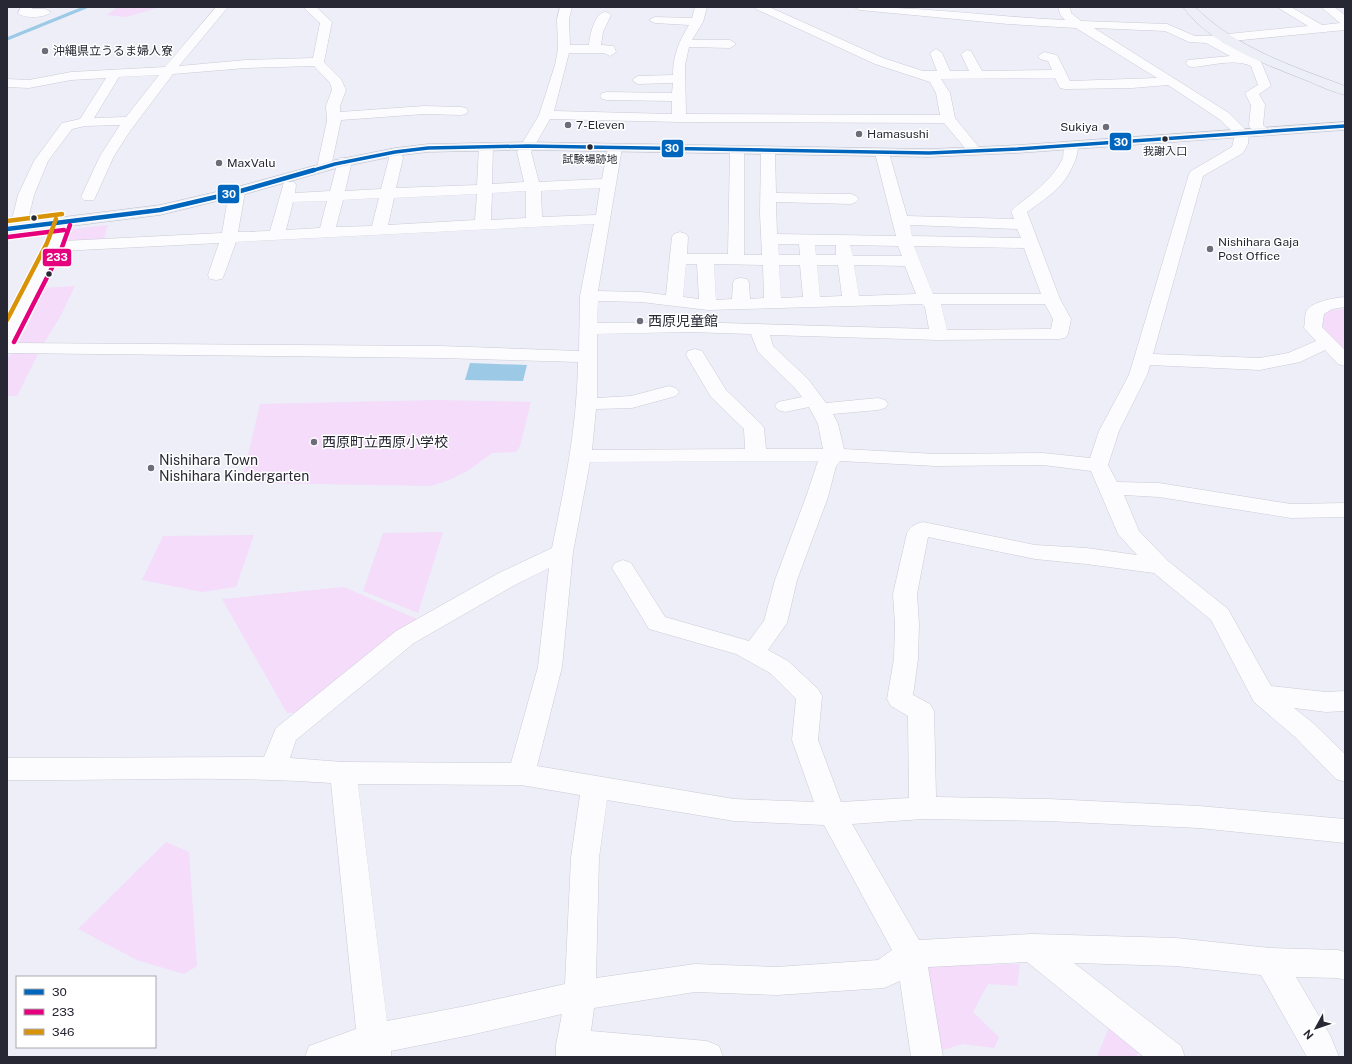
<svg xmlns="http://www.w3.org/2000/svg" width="1352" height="1064" font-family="'Public Sans','Noto Sans JP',sans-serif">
  <rect width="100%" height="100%" fill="#edeef8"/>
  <path fill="#f4dcfa" d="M118,7H160L126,17L107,15Z
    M108,225L103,242L65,244L73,229Z
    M75,286L60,317L44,343H18L30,321L44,288Z
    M1345,309V350C1334,340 1319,332 1322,315L1331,310Z
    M39,352L17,396H7V358L13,353Z
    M438,400L531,402L520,446L516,452L492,453L469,470L449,480L431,486L259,483L244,472L260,404Z
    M443,532L418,613L363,591L383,533Z
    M254,535L236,587L202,592L142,580L163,536Z
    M344,587L419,620L300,713H287L222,599Z
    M166,842L189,852L197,966L184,974L137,960L78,929Z
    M1020,964L1017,986L988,984L973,1012L999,1037L994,1048L963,1044L936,1052L924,975L930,966Z
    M1112,1020L1143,1042L1136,1057H1097Z"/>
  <path fill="#9ccae6" d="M470,363L527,365L523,381L465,380Z"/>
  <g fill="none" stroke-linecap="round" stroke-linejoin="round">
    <path stroke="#9ccae6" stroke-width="3" d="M7,39L86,7"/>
    <defs>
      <path id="minor" d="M21,7H33L32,9H45L51,12C46,18 23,19 18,13Z
        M216,7H228L179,66L246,60L313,58L320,23L303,7H316L332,22L324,62L341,79L346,90L340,106V112L424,106L461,107L466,108L468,111L466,114L461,115L424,114L341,120L331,167L329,170H319L317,167L327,121L326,106L332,90L330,83L314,66L246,68L173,74L130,131L114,156L94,200H84L81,197L100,156L120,125L85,126L72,129L48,161L34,195L26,228L24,231H12L10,228L18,195L34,161L62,123L80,119L106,78L71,80L29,88L7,87V79L29,80L71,72L165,67ZM159,75L126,117L94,118L119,77Z
        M560,7H572L569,19L570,45H589C590,35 594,14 605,12L609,13L611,15L603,32L601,45L614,46L616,52L610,56L604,53H569L554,111L672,114V101L607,100L602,99L600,96L602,93L607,92L672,93L673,83L638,84L632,80L638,76L673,75C673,56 679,41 689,25L655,23L649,20L655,17L692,18L695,7H707L703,22L692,40H730L736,44L730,48L689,47L685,65L686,114L940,115L936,93L930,82L875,64L756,9L754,7H769L883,58L923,71H937L930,53L936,49L942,53L950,71H969L961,54L967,50L971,51L982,71L1052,70L1048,61L1040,59L1038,56L1044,52L1057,55L1070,81L1157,78L1076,28L1008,24L860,10L854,7C925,7 995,17 1065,20L1060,14L1058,7H1070L1071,13L1081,21L1167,24L1195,36H1208L1308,26L1277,7H1291L1322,25L1340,23L1321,7H1334L1345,15V30L1222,42L1260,61L1262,64L1271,86L1259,94L1265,105L1263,125L1270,131L1268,134C1260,136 1254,133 1249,126L1251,105L1245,93L1258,85L1251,66C1234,58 1210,66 1192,67L1188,66L1186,63L1188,60L1230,56L1206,43L1189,42L1165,31L1094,28L1229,113L1249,133L1248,144L1243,153L1203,176L1153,354L1260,358L1288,353L1316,341L1304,328C1305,323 1305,316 1306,312C1311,301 1335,298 1345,297V307L1332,309L1324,314L1322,327L1345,350V366L1338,364L1325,350L1300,362L1260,370L1150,365L1147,375L1119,431L1108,465L1117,482L1159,483L1291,504L1345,503V517L1291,518L1159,497L1124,495L1139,531L1168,561L1228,609L1271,686L1326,692L1345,691V711L1326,712L1294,708L1313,723L1345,754V782L1336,779L1295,737L1254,702L1211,620L1154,573L1086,564L1035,559L928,537L917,594L919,624L918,659L913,695L930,704L934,711L936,797L1048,799L1199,806L1345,819V843L1199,828L1048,821L923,819L852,824L919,940L1032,934L1176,938L1270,948L1338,950L1345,952V980L1338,978L1296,977L1330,1035L1339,1057H1307L1261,975L1176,966L1074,963L1181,1046L1185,1057H1144L1027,962L928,967L943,1057H911L900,981L884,988L777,995L695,992L594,1008L591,1031L707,1041L719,1046L723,1057H556V1045L562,1014L466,1036L391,1051V1057H305L309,1046L356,1029L331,783C223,775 115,781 7,780V758L264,757L276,728L396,631L497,574L552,548C565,484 577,428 578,362L441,358L7,353V321L46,246L57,219H69L71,222L64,241L222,233L229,192L232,189H242L245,192L238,232L270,231L284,182H294L296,185L295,193L330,191L338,161L340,158H350L352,161L345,191L381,189L389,158L388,152L390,149H400L403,158L396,188L477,185L479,146L481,143H491L493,146L492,184L524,182L517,152L539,115L555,65L558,49L557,19ZM1055,78L1060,88L1065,89L1132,88L1168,85L1219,119L1235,134L1232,147L1191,171L1189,174L1129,375L1099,431L1090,458L1043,453L936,454L844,449L838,424L833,414L878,410L885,408L888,404L885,400L878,398L826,403L808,379L773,346L770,335L939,340L1059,339L1065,338L1068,334L1071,319L1060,299L1027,212C1038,204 1050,196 1059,187C1067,179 1083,152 1076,142H1066C1062,147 1065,154 1062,160C1050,182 1033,193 1014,208L1011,211L1014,219L907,216L889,153L887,150H877L875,153L896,236L777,234L776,202L851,204L856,202L859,199L856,196L851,194L776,193L775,151L773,148H763L761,151L760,214L762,255H744V150L742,147H732L730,150L728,254H687L688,237L686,234L680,232L674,234L672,237L666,295L641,292L598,291L622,148L620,145H610L608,148L602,179L539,182L531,152L550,119L679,122L944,123L970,154H980L982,151L955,118L950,93L941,79ZM600,188L596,215L542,217L541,191ZM526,191V218L491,220L492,193ZM477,194L475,220L388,225L394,198ZM379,198L372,226L336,227L343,200ZM327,201L320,228L286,230L293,202ZM594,224L580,296L579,351L441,346L11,343L16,338L60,251L219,243L208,275L210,279L216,280L222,279L224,275L236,242ZM910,225L1017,229L1021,238L912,236ZM778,244H799L800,255H779ZM815,245H836V255H816ZM850,245L898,246L902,256H853ZM914,246L1024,248L1041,294H933ZM686,264H697L699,299L683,297ZM714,264L763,265L764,298L750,299L749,283L747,279L741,278L735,279L733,283L732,299L716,300ZM779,265H800L803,297L781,298ZM817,265H838L842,296L820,297ZM854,265L905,266L916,294L859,296ZM598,301L641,302L708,310L922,304L925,307L929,329L689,322L597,323ZM941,304H1045L1053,319L1051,329L947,330ZM689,332L751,334L758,352L794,387L802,397L778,402L775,406L778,410L785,412L809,407L818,424L823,449H766L764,428L761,424L726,390L702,351L695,349L688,351L686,355L711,397L744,429L745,449L592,450L596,409L632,408L676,396L679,392L676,388L669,386L631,396L597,398V334ZM818,461L806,497L775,580L764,621L749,641L665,617L631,563L623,560L615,563L612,568L649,629L736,654L770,673L796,699L792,740L814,802L734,799L537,766L562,667L573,552L590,462ZM840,461L936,466L1043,465L1091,471L1118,534L1137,555L1086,548L1035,545L923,522C915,524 911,526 907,533L893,594L895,624L894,659L887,699L891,706L908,716L909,798L841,802L818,740L822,696L818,689L788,661L768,650L787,623L797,580L828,497L836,466ZM549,568L538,667L511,763L343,762L290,758L296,740L414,643L513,586ZM358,784L521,785L580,795L571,858L565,984L466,1006L387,1021ZM607,800L734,821L824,825L892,950L878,960L777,967L695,964L596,978L599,858Z"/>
      <path id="highway" d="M1183,7H1195C1236,48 1292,66 1345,86V95C1332,92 1320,86 1308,81C1267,65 1209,44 1183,7Z
        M1345,122V130L1018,153L929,157L528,150L428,152L395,156L337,168L242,195L160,215L7,234V224L160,205L233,188L335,160L395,148L428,144L528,142L929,149L1018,145Z"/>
    </defs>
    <use href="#minor" stroke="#cacbd5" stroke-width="1"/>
    <use href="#highway" stroke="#bdc0ca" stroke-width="1"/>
    <use href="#minor" fill="#fcfcfe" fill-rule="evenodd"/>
    <use href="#highway" fill="#eceff5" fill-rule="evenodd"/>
    <defs>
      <path id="bus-1-far1" d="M311,171L335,164L395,152L428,148L528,146L929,153L1018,149L1345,126"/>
      <path id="bus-1" d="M7,229L160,210L237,192L314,170"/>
      <path id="bus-2" d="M8,237L64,230
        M14,342L61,250L70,225"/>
      <path id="bus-3" d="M7,221L62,214
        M7,320L47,243L56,219"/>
    </defs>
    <use href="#bus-1-far1" stroke="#fff" stroke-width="5.5"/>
    <use href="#bus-1" stroke="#fff" stroke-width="7"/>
    <use href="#bus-2" stroke="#fff" stroke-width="7"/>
    <use href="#bus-3" stroke="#fff" stroke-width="7"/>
    <use href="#bus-1-far1" stroke="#0065bd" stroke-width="3.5"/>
    <use href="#bus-1" stroke="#0065bd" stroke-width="4.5"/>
    <use href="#bus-2" stroke="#e5007d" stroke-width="4.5"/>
    <use href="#bus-3" stroke="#d89308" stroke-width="4.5"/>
  </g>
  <g fill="#6c6d79" stroke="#fff" stroke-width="1.5">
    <circle cx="45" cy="51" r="4"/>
    <circle cx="568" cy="125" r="4"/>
    <circle cx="1106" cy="127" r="4"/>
    <circle cx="859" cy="134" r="4"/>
    <circle cx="219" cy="163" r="4"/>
    <circle cx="1210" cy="249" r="4"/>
    <circle cx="640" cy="321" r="4"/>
    <circle cx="314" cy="442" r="4"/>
    <circle cx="151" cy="468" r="4"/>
  </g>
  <g fill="#272834" stroke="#fff" stroke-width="1.5">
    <circle cx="1165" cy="139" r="3.5"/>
    <circle cx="590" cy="147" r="3.5"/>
    <circle cx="34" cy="218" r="3.5"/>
    <circle cx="49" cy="274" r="3.5"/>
  </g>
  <g text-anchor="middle" stroke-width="3" stroke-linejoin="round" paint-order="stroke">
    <g font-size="11" fill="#272834" stroke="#fff">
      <text x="1165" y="155">我謝入口</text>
      <text x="590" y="163">試験場跡地</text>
    </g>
    <g font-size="12" fill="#272834" stroke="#fff" text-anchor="start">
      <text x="53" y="55">沖縄県立うるま婦人寮</text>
      <text x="576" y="129">7-Eleven</text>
      <text x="1098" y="131" text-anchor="end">Sukiya</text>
      <text x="867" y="138">Hamasushi</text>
      <text x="227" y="167">MaxValu</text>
      <text x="1218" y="246">Nishihara Gaja<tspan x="1218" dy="14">Post Office</tspan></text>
    </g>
    <g font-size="14" fill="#272834" stroke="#fff" text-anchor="start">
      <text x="648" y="326">西原児童館</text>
      <text x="322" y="447">西原町立西原小学校</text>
      <text x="159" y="465">Nishihara Town<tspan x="159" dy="16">Nishihara Kindergarten</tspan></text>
    </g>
  </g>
  <g stroke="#fff" stroke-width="1.5">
    <rect x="1109" y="132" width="23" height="19" rx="4" fill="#0065bd"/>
    <rect x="661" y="139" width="23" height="19" rx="4" fill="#0065bd"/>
    <rect x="217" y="184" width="23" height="20" rx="4" fill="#0065bd"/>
    <rect x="42" y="248" width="30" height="19" rx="4" fill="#e5007d"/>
  </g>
  <g font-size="11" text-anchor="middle" font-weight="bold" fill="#fff">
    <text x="1121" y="146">30</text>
    <text x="672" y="152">30</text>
    <text x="229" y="198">30</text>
    <text x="57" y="261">233</text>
  </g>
  <rect width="1352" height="1064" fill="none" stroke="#272834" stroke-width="16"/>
  <rect x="16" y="976" width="140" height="72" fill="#ffffff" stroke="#a9a9ae"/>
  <rect x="24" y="989" width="20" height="6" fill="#0065bd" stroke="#a9a9ae"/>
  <text x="52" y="996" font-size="12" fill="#272834">30</text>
  <rect x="24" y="1009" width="20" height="6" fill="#e5007d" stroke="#a9a9ae"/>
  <text x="52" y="1016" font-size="12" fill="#272834">233</text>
  <rect x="24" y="1029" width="20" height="6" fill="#d89308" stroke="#a9a9ae"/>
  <text x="52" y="1036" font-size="12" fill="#272834">346</text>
  <g transform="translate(1316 1028) rotate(230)" stroke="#ffffff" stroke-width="3" paint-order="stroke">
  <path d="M0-3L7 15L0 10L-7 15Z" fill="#272834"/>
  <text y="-6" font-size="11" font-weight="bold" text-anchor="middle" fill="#272834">N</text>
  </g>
</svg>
